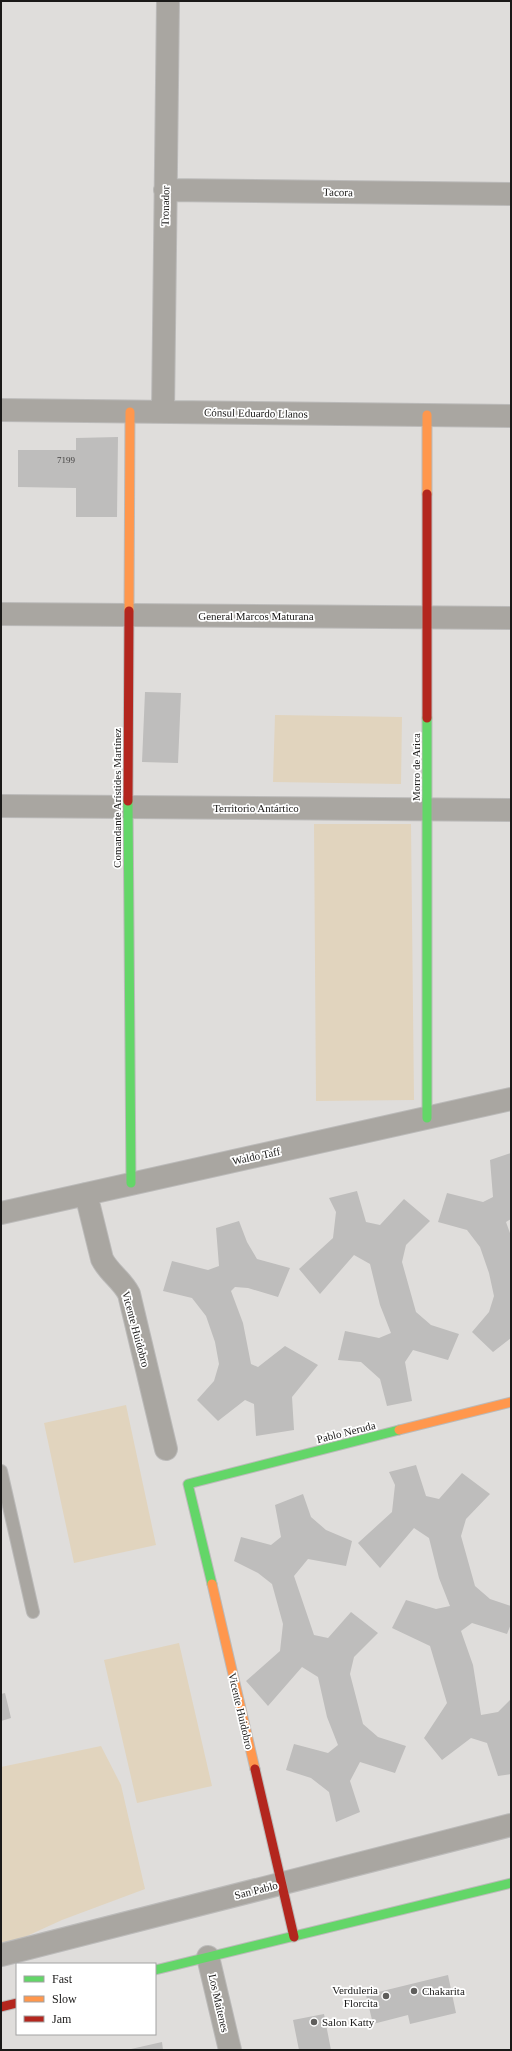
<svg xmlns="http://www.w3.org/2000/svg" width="512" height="2051" font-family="Georgia,serif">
  <rect width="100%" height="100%" fill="#dfdddb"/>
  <path fill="#e1d4be" d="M275,715L402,717L401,784L273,782Z
    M314,824H411L414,1100L316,1101Z
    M126,1405L156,1545L74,1563L44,1423Z
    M179,1643L212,1786L137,1803L104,1660Z
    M101,1746L121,1785L145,1889L62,1920L16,1941L1,1944V1767Z"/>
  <path fill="#bebdbc" d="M118,437L117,517H76V488L18,487V450H76V438Z
    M145,692L181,693L178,763L142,762Z
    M511,1153V1219L506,1222L511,1236V1338L493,1352L472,1332L489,1312L494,1296L489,1273L480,1247L467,1230L438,1222L447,1193L483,1202L493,1197L490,1160Z
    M357,1191L366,1222L380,1225L404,1199L430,1221L406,1245L402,1262L416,1312L431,1325L459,1334L448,1360L413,1350L405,1362L412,1401L387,1406L380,1379L361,1362L338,1360L345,1331L379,1338L391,1333L380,1305L370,1264L354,1255L320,1294L299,1269L333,1238L336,1212L329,1198Z
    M239,1221L247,1242L257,1259L290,1268L278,1297L248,1288L235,1287L231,1291L243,1323L251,1364L258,1367L285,1346L318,1365L292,1397L294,1430L256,1436L254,1404L245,1400L218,1421L197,1400L214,1381L219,1364L215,1342L206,1316L192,1298L163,1291L172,1261L208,1270L219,1266L216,1228Z
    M416,1465L426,1496L439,1499L462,1473L490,1494L466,1519L461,1536L475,1586L490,1599L511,1606V1624L507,1634L472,1623L461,1631L473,1665L481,1715L498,1712L511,1699V1774L498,1776L487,1743L471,1738L442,1760L424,1738L447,1703L430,1646L392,1628L406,1600L436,1609L450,1606L439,1578L429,1538L414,1528L380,1568L358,1543L392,1512L395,1485L389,1472Z
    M303,1494L311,1517L326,1530L352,1541L346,1566L308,1559L294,1576L314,1635L328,1638L351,1612L378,1633L354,1657L350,1674L363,1724L378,1737L406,1746L395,1773L360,1762L350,1781L360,1812L336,1822L329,1792L311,1778L286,1770L294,1744L328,1753L338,1745L327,1717L318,1677L302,1667L268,1706L246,1681L280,1651L283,1624L272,1584L258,1573L234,1561L241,1537L271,1545L281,1537L275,1505Z
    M5,1693L11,1718L1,1721V1694Z
    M448,1975L456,2013L410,2024L408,2015L373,2024L366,1995Z
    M324,2014L331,2050H299L293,2020Z
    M162,2042L163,2050H131V2049Z"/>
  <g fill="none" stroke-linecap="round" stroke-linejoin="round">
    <defs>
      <path id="lane" d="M1,1471L33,1612"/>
      <path id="street" d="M165,190L511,194
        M1,410L511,416
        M163,412L168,1
        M1,614L511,618
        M1,806L511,810
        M86,1194L102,1259C109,1273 122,1280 129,1294L166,1449
        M1,1213L511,1099
        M1,1955L511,1825
        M208,1957L230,2050"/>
      <path id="fast" d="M427,718V1118
        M128,801L131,1183
        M212,1584L188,1484L399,1430
        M155,1970L511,1883"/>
      <path id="slow" d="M427,415V494
        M129,611L130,412
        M399,1430L511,1402
        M212,1584L255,1769"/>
      <path id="jam" d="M427,494V718
        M128,801L129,611
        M255,1769L294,1937
        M1,2007L17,2003"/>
    </defs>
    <use href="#lane" stroke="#bbbab9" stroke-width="14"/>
    <use href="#street" stroke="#bbbab9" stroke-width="24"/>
    <use href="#fast" stroke="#bbbab9" stroke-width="11"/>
    <use href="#slow" stroke="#bbbab9" stroke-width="11"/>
    <use href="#jam" stroke="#bbbab9" stroke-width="11"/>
    <use href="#lane" stroke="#a9a6a1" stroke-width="12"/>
    <use href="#street" stroke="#a9a6a1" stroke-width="22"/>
    <use href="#fast" stroke="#63d668" stroke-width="9"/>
    <use href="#slow" stroke="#ff974d" stroke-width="9"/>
    <use href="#jam" stroke="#b3261e" stroke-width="9"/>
  </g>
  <g fill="#5f5e5c" stroke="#fff" stroke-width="1.5">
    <circle cx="414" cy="1991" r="4"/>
    <circle cx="386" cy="1996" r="4"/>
    <circle cx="314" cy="2022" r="4"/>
  </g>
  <g text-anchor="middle" stroke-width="3.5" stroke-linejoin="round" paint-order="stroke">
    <g font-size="9" fill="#434241">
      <text x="66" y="463">7199</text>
    </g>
    <g font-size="11" fill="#1a1918" stroke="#fff">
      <text transform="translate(338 192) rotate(1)" y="4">Tacora</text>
      <text transform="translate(165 206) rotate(-89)" y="4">Tronador</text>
      <text transform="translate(256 413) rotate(1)" y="4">Cónsul Eduardo Llanos</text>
      <text x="256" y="620">General Marcos Maturana</text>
      <text transform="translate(416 767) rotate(-90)" y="4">Morro de Arica</text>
      <text transform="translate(117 798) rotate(-90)" y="4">Comandante Arístides Martínez</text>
      <text x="256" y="812">Territorio Antártico</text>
      <text transform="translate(256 1156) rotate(-12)" y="4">Waldo Taff</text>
      <text transform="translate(136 1329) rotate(75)" y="4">Vicente Huidobro</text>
      <text transform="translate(346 1432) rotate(-14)" y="4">Pablo Neruda</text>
      <text transform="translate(241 1711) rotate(77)" y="4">Vicente Huidobro</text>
      <text transform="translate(256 1890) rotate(-14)" y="4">San Pablo</text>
      <text transform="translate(219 2003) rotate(77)" y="4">Los Maitenes</text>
    </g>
    <g font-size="11" fill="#1a1918" stroke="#fff" text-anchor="start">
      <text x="378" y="1994" text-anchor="end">Verduleria<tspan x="378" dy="13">Florcita</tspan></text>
      <text x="422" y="1995">Chakarita</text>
      <text x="322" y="2026">Salon Katty</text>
    </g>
  </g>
  <rect width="512" height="2051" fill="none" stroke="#1a1918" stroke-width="4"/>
  <rect x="16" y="1963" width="140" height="72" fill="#ffffff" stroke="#a3a3a3"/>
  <rect x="24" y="1976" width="20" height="6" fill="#63d668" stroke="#a3a3a3"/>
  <text x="52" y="1983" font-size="12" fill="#1a1918">Fast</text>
  <rect x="24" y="1996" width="20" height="6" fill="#ff974d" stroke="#a3a3a3"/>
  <text x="52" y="2003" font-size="12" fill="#1a1918">Slow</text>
  <rect x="24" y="2016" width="20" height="6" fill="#b3261e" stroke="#a3a3a3"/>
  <text x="52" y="2023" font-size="12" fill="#1a1918">Jam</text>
</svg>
